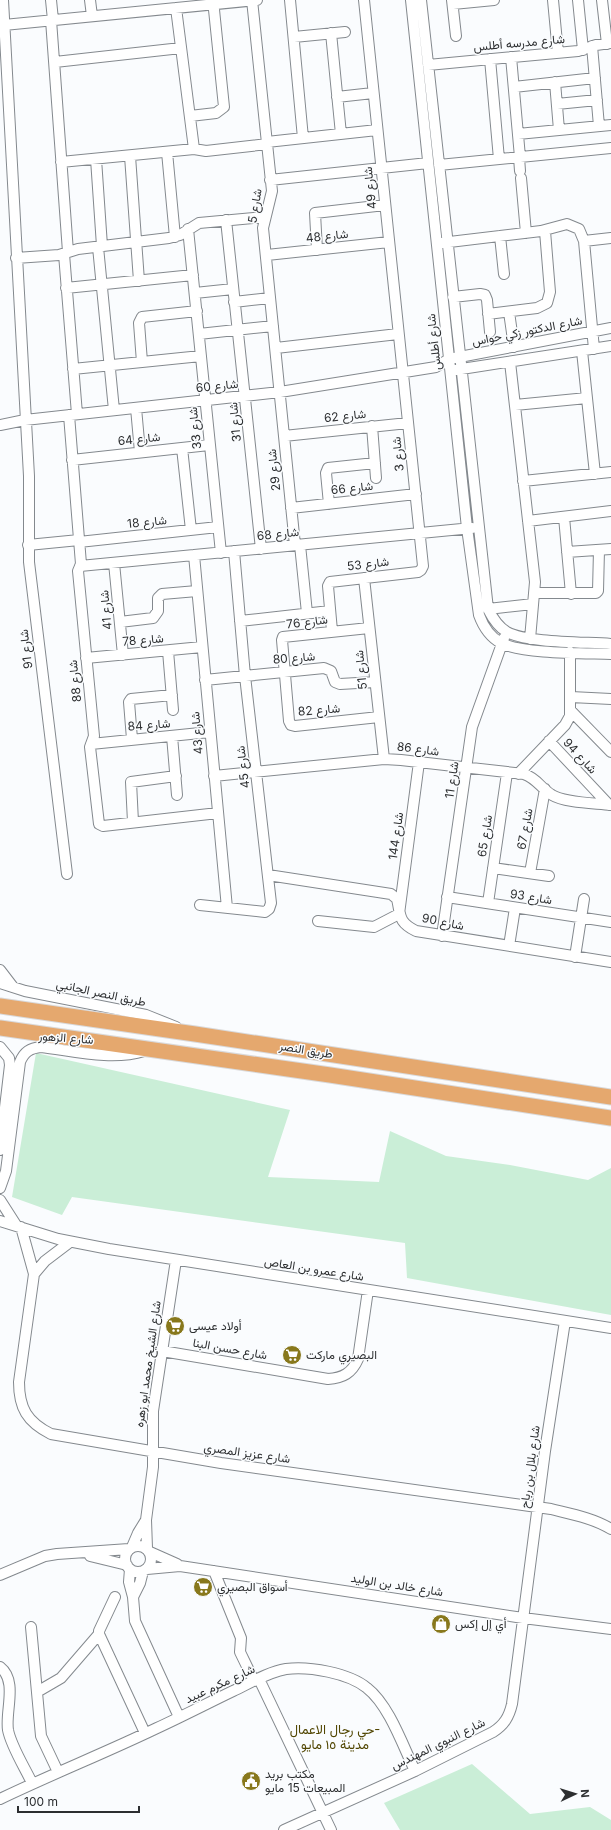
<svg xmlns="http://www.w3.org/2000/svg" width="611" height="1830" font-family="Inter,Vazirmatn,sans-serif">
  <rect width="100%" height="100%" fill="#fafcfe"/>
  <path fill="#caeed7" d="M36,1053L290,1110L268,1177L379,1182L390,1131L446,1156L510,1165L588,1180L611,1168V1315L407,1278L405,1243L72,1197L62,1215L12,1197Z
    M472,1764L530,1814L590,1807L611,1820V1830H400L384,1803Z"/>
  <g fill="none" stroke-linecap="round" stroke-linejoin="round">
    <defs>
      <path id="minor" d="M3,0L29,476V562L67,874
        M51,0L53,20
        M90,0L92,16
        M252,0L272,191L263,228L295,545
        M290,0L303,138
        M411,0L467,528L479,615C483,626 490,637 501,643C523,654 585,653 611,654
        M421,0L488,609C493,619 498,627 507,632C527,643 586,642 611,644
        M452,0L456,36
        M553,0L558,53
        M578,0L583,50
        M602,0L607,44
        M453,4L494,0
        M176,8L194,149
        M51,20L68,252
        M4,25L257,0
        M331,33L341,134
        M294,37L345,32
        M592,46L599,126
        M511,57L520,157
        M490,59L499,159
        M55,62L181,48
        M428,65L578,51L596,45L611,43
        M555,82L559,130
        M514,87L595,78
        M337,97L373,93
        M557,104L597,100
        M190,116L216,113L224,107L213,0
        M518,134L611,125
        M267,142L377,130
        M167,152L175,237
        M130,156L139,281
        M519,157L520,171
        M96,159L102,246
        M61,162L194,149L206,151L268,144
        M439,165L611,148
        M521,178L526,233
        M270,180L428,163
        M226,220L261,549
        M188,229L221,553
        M500,236L504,274
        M584,241L611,238
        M441,243L541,231L567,224L579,229L584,241L594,349
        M98,247L114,410
        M317,250L315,213L385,205
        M64,254L77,414
        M267,255L389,242
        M16,258L59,255L78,249L169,238L180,235L199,223L265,217
        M66,288L193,275
        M195,293L233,289
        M453,297L480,294L485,295L487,300L490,332
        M234,302L270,298
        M509,312L514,347
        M488,314L537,308L547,303L550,292L545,231
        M199,334L273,326
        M276,348L398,334
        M582,351L595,474
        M142,362L139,323L142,317L197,311
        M510,362L535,582L530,639
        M73,369L201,356
        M455,370L611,346
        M515,405L587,398
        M136,408L140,452
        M69,415L81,564L78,571L94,736L90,747L99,824L103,826L218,813
        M0,425L25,420L280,392L436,367L449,359L611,328
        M372,426L376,478
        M284,436L408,423
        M182,448L191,530
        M72,460L209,445
        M523,481L611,472
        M329,504L326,473L328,468L375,463
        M291,508L416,494
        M564,517L571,594
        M528,521L611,511
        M79,542L218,527
        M28,545L79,540
        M300,545L307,613
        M567,552L611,549
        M194,555L227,908
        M114,563L123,655
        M80,566L472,528
        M364,578L384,759
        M535,593H596L598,591L599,550
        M488,609L533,604
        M240,621L330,611
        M120,622L153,618L158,611V598L162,594L197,591
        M369,628L283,637L282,640L289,721L291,725L295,726L379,717
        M332,631L328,586L330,582L418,572L421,570L423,566L364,0
        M168,651L173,710
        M86,658L202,647
        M205,680L324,668L331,671L335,682L340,684L375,682
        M571,697L611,699
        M571,711L611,752
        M172,736L177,795
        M132,739L129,702L131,699L172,695
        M549,741L609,805
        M91,744L210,732
        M518,774L565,725L570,716V652
        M214,776L384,759L401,760L524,774C538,779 540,788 552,795C565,803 595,803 611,805
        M133,822L131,782L176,776
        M493,868L549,876
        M530,873L545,789
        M268,875L391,894L397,899C401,916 398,922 416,931L611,962
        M447,897L611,922
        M488,903L507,773
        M200,905L265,912L269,909L271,903L245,676L234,551
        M318,921L374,927L399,914L419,762
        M442,936L472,727L504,638
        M509,946L515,908
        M575,957L584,899
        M0,970L13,987
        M0,983L25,991L146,1015L176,1027
        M0,1047L9,1058L10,1065L0,1150
        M0,1188L6,1171L20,1062C24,1052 30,1048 41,1047C74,1051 112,1061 144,1051
        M0,1200L16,1225
        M0,1221L58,1239L109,1249L611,1328
        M21,1227L34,1274L19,1382C19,1408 27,1422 51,1434L221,1463L551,1509C571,1514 593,1518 611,1529
        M34,1274L45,1261L70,1242
        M162,1351L328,1379C343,1378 352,1373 358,1359L368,1290
        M125 1559a13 13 0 1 1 26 0a13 13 0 1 1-26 0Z
        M132,1547L138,1533L146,1520
        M147,1548L146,1520L153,1467V1411L176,1260
        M150,1552L177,1564
        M90,1556L127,1565
        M130,1569L129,1582L133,1597L135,1621L179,1717
        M147,1569L180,1566L523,1618L611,1629
        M214,1571L241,1638L240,1652L254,1681
        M0,1575L45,1556L57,1554L129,1549
        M115,1597L99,1631V1634L145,1733
        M133,1597L140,1583L143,1571
        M31,1627L41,1736L58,1772
        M0,1667C18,1681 5,1711 8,1730C11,1746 25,1768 32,1783
        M259,1679L331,1830
        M37,1692L61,1678L99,1634
        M0,1799C52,1774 105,1753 157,1728C183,1716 208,1703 233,1691C250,1683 268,1672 286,1669C309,1666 349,1673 367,1688C389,1705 403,1746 415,1771
        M284,1830L415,1771L493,1732C504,1725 509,1717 512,1704L545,1451L565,1321"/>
      <path id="highway" d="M0,1006L195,1034L611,1097
        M0,1028L330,1075L611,1118"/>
    </defs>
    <use href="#minor" stroke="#84898e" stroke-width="12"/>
    <use href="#highway" stroke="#d9d9da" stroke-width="17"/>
    <use href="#minor" stroke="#fff" stroke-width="10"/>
    <use href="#highway" stroke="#e5a86e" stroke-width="15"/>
  </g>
  <defs>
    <symbol id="supermarket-disc" viewBox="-11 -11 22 22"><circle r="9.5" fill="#88781c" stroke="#fafcfe"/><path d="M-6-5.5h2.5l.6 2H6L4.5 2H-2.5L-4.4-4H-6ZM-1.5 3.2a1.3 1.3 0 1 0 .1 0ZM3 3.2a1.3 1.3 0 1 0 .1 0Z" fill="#fff"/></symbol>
    <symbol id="shop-disc" viewBox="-11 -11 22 22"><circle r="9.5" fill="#88781c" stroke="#fafcfe"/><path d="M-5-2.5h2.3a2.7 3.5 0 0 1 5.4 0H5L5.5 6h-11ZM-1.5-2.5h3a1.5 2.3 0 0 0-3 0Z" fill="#fff"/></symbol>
    <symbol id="civic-disc" viewBox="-11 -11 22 22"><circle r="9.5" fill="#88781c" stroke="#fafcfe"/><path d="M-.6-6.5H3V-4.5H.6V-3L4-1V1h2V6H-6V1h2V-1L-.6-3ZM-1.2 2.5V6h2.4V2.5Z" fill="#fff"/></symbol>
  </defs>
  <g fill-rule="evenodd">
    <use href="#supermarket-disc" x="164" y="1315" width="22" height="22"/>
    <use href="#supermarket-disc" x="281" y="1344" width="22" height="22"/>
    <use href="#supermarket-disc" x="192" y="1576" width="22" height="22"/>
    <use href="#shop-disc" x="430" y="1613" width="22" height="22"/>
    <use href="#civic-disc" x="240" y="1770" width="22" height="22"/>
  </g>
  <g text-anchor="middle" stroke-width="3" stroke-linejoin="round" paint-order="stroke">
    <g font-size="12" fill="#2c2e30" stroke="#fafcfe">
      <text transform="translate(519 43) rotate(-5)" y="4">شارع مدرسه أطلس</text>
      <text transform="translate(370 188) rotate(-96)" y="4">شارع 49</text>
      <text transform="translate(255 206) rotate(-81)" y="4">شارع 5</text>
      <text transform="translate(327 236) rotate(-6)" y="4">شارع 48</text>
      <text transform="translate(527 331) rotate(-11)" y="4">شارع الدكتور زكي حواس</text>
      <text transform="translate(434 342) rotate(-96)" y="4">شارع أطلس</text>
      <text transform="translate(217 386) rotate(-6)" y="4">شارع 60</text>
      <text transform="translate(345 416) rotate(-6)" y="4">شارع 62</text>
      <text transform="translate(235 422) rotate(-96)" y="4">شارع 31</text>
      <text transform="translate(195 428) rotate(-96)" y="4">شارع 33</text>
      <text transform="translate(139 439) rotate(-6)" y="4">شارع 64</text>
      <text transform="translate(398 454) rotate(-96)" y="4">شارع 3</text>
      <text transform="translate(274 470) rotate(-96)" y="4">شارع 29</text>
      <text transform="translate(352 488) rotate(-6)" y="4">شارع 66</text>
      <text transform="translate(147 522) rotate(-6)" y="4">شارع 18</text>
      <text transform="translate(278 534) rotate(-6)" y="4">شارع 68</text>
      <text transform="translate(368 564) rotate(-7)" y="4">شارع 53</text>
      <text transform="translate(106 610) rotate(-95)" y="4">شارع 41</text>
      <text transform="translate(307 622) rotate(-7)" y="4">شارع 76</text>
      <text transform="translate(143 640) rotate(-5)" y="4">شارع 78</text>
      <text transform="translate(26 649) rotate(-97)" y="4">شارع 91</text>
      <text transform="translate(294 658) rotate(-5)" y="4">شارع 80</text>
      <text transform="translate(361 670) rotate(-96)" y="4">شارع 51</text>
      <text transform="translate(75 681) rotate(-96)" y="4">شارع 88</text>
      <text transform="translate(319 710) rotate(-5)" y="4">شارع 82</text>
      <text transform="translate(149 725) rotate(-5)" y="4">شارع 84</text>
      <text transform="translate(197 733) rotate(-95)" y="4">شارع 43</text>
      <text transform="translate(418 749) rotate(7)" y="4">شارع 86</text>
      <text transform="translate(580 756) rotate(47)" y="4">شارع 94</text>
      <text transform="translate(243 767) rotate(-97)" y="4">شارع 45</text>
      <text transform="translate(452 780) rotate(-82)" y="4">شارع 11</text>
      <text transform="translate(525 829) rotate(-80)" y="4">شارع 67</text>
      <text transform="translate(396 836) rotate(-82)" y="4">شارع 144</text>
      <text transform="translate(485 836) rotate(-81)" y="4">شارع 65</text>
      <text transform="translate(531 897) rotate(9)" y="4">شارع 93</text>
      <text transform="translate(443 922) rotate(11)" y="4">شارع 90</text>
      <text transform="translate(101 993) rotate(12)" y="4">طريق النصر الجانبي</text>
      <text transform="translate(66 1038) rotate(4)" y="4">شارع الزهور</text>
      <text transform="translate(306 1050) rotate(9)" y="4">طريق النصر</text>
      <text transform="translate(314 1269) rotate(9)" y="4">شارع عمرو بن العاص</text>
      <text transform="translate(230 1349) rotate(10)" y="4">شارع حسن البنا</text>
      <text transform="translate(148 1364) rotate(-82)" y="4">شارع الشيخ محمد ابو زهره</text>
      <text transform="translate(247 1453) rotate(8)" y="4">شارع عزيز المصري</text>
      <text transform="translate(530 1467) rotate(-82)" y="4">شارع بلال بن رباح</text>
      <text transform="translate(397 1585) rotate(9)" y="4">شارع خالد بن الوليد</text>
      <text transform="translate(220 1684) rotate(-25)" y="4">شارع مكرم عبيد</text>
      <text transform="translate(438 1744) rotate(-26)" y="4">شارع النبوي المهندس</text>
    </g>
    <g font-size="12" fill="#2c2e30" stroke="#fafcfe" text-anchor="start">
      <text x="189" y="1330">أولاد عيسى</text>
      <text x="306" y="1359">البصيري ماركت</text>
      <text x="217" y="1591">أسواق البصيري</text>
      <text x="455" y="1628">أي إل إكس</text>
      <text x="265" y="1778">مكتب بريد<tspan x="265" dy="14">المبيعات 15 مايو</tspan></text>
    </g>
    <g font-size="13" fill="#514602" stroke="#fafcfe">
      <text x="335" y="1734">حي رجال الاعمال-<tspan x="335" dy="15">مدينة ١٥ مايو</tspan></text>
    </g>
  </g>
  <g transform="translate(575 1794) rotate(86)" stroke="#fafcfe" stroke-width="3" paint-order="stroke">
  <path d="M0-3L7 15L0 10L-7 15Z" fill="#2c2e30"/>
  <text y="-6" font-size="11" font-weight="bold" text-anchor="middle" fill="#2c2e30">N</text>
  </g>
  <path d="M18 1806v6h121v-6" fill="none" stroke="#2c2e30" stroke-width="2"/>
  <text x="24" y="1806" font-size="12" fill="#2c2e30" stroke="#fafcfe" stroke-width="3" paint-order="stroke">100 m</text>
</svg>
